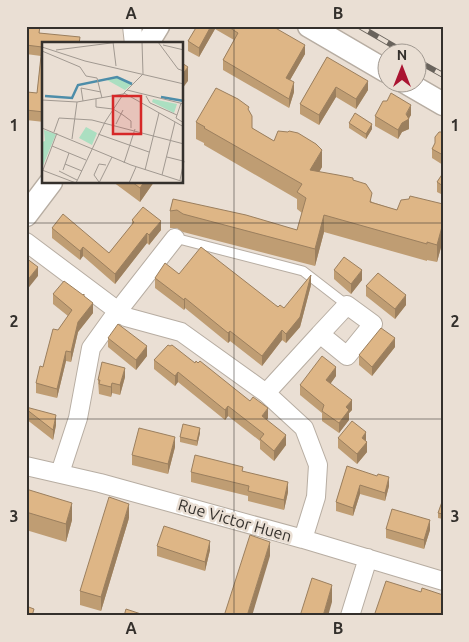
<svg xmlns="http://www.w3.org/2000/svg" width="469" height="642" font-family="Ubuntu,sans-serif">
  <rect width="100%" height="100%" fill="#eadfd4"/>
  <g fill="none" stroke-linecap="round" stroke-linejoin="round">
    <defs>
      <path id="service" d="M175,238L303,271L347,305"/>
      <path id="minor" d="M132,26L134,44
        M26,242L126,317L181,332L266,393L304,428L318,465L316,497L303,539
        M347,305L373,324L347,356L320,334Z
        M266,393L320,334
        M26,466L100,483L303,539L443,581
        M60,473L78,418L91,348L114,316L175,238
        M350,616L368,558"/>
      <path id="tertiary" d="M309,26L386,71
        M147,44L158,26
        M405,82L443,104
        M26,215L51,182"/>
    </defs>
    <use href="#service" stroke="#b7ada2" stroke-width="11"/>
    <use href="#minor" stroke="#b7ada2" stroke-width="20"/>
    <use href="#tertiary" stroke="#b7ada2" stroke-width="25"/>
    <use href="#service" stroke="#fff" stroke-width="9"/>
    <use href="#minor" stroke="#fff" stroke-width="18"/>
    <use href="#tertiary" stroke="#fff" stroke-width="22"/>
    <defs>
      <path id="rail" d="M359,26L404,52
        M416,60L443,75"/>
    </defs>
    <use href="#rail" stroke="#69635c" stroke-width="5.5"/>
    <use href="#rail" stroke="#eadfd4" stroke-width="4" stroke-dasharray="11" stroke-linecap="butt"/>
  </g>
  <path fill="#bf9d73" d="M26,26L40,33L80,44H44V122L26,120V100L37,93L41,56L26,54Z
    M195,26H272L305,54L290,80L294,92L289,108L223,70V60L234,40L215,29L199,57L188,51V41L197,27Z
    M327,57L368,90L356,109L336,97L319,125L300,114V104Z
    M249,111L252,128L274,141L322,167L319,172L353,181L372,202L397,210L443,204V240L437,262L427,260V261L324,232L315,266L183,232L177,228H170V211L173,199L297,230L302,213L297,209V199L204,145V143L196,139V122Z
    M411,115L409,118V129L402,132L398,139L375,126V116Z
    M349,123L372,129L366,139L349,128Z
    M443,130V165L432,158V149Z
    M443,173V195L437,192V182Z
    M113,182H154L140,202Z
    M132,220L161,230L149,245L147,243L115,284L83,256L80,260L52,238V228L109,253L132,225Z
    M334,270L362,280L351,294L334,279Z
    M179,274L284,308L311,285L300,327L286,343L282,340L262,366L230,341L228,343L185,308L184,310L155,288V278Z
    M366,286L406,305L395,319L366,296Z
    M53,294L84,296L93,313L78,332L71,362L66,361L57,398L36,393V383L58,330L68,316L53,304Z
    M108,338L147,356L136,370L108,347Z
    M395,347L372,376L359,365V355Z
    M154,360L195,363L268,418L267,420L286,445L274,461L260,449V441L228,416L225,420L178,382L175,386L154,369Z
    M336,376L330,384L352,410L349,413V420L339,433L322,421V413L300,395V385Z
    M125,377L120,395L112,393L111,397L99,394L98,380Z
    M26,407L56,425L53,440L26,419Z
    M200,433L197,446L180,442V437Z
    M338,438L366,442L367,452L357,464L338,448Z
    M175,447L168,474L132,465V455Z
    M347,466L389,486L385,501L360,494L353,516L336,511V502Z
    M243,471L288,492L284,510L248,501V496L191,482V472Z
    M26,489L72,520L66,542L26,530Z
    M443,499V519L438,518V513Z
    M129,518L101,611L80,605V591Z
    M386,529L430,530L424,549L386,538Z
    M157,546L210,550L205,571L157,556Z"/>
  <path fill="#9b7f5e" d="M211,26H215V29L199,57V48Z
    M305,45V54L286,87V78Z
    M188,67V81L182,89V75Z
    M368,81V90L356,109V99Z
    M294,82V92L289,108V99Z
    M336,87V97L319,125V115Z
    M411,105V115L408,120L409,119V129L402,132L398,139V130Z
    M372,124V129L366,139V134Z
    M322,150V167L310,187V170Z
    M144,182H154L140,202V188Z
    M324,215V232L315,266V249Z
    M161,221V230L149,245V235Z
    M443,223V240L437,262V245Z
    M147,233V243L115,284V274Z
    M83,247V256L80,260V251Z
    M38,267V276L26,291V282Z
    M362,270V280L351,294V284Z
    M311,275V285L300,327L286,343V334Z
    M406,295V305L395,319V309Z
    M185,298V308L184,310V300Z
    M93,303V313L78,332L71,362V352L78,322Z
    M27,308V317L26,319V309Z
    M282,330V340L262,366V356Z
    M230,331V341L228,343V333Z
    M395,338V347L372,376V367Z
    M147,346V356L136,370V360Z
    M66,351V361L57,398V389Z
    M336,367V376L326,390V380Z
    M125,368V377L120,395V385Z
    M178,372V382L175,386V376Z
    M112,383V393L111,397V387Z
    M352,400V410L349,413V420L339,433V423L346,407Z
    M228,406V416L225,420V410Z
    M268,408V418L262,426V416Z
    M56,415V425L53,440V430Z
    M200,428V433L197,446V441Z
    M366,432V442L362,438Z
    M286,435V445L274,461V451Z
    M175,437V447L168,474V464Z
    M367,442V452L357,464V454Z
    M389,477V486L385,501V493Z
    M288,482V492L284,510V500Z
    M360,485V494L353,516V508Z
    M72,503V520L66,542V524Z
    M129,504V518L101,611V597Z
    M430,520V530L424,549V540Z
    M210,541V550L205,571V562Z
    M270,542V556L252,616H247Z
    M332,585V602L328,616H323Z"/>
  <path fill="#deb686" stroke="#9b7f5e" d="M26,26H40L39,33L80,37L79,44H44V112L26,110L27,92L37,93L42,47L26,45Z
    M197,26H211L199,48L188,41Z
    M227,26H272L305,45L286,78L294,82L289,99L223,60L238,33Z
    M327,57L368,81L356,99L336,87L319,115L300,104Z
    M182,63L188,67L182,75Z
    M216,88L238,99L249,107L248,109L252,116V128L274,141L278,131L288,132L289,131L298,133L316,144L322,150L310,170L338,175L353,178V180L366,184L372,193L370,202L397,210L401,200L409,199L410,196L443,204V223L437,245L427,242V244L324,215L315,249L183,214L177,210L170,211L173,199L246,215L297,230L306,198L297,192L302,184L204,128L205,127L196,122Z
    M391,93L411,105L406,114L409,119L402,123L398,130L375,116L383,101H387Z
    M355,113L372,124L366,134L349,123Z
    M443,130V155L432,149L435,143V137L439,132H441Z
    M443,173V186L437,182Z
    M132,182H144L140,188Z
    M143,207L161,221L149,235L147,233L115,274L83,247L80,251L52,228L63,214L109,253L134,222L132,220Z
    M201,247L278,307L280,305L284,308L311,275L300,317L286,334L282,330L262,356L230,331L228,333L185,298L184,300L155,278L165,263L179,274Z
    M344,257L362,270L351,284L334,270Z
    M26,258L38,267L26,282Z
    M378,273L406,295L395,309L366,286Z
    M64,281L83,295L84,294V296L93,303L78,322L71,352L66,351L57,389L36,383L40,366L43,367L53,329L58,330L72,310L53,294Z
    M118,324L147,346L136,360L108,338Z
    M381,328L395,338L372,367L359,355Z
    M168,345L170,346L172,345L195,363L196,361L198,363L200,361L250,401L253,397L268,408L262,416L286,435L274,451L260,439L264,434L228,406L225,410L178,372L175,376L154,360Z
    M322,356L336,367L326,380L352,400L346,407L349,410L339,423L322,411L324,405L300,385Z
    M102,362L125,368L120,385L112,383L111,387L99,384L100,380H98Z
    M26,407L56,415L53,430L26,409Z
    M352,421L366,432L362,438L367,442L357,454L338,438Z
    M183,424L200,428L197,441L180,437Z
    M139,428L175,437L168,464L132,455Z
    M195,455L243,467L242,471L288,482L284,500L248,491L249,486L191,472Z
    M347,466L377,476L378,474L389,477L385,493L360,485L353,508L336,502Z
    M26,489L72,503L66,524L26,512Z
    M109,497L129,504L101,597L80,591Z
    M443,499V514L438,513Z
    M392,509L430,520L424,540L386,529Z
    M164,526L210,541L205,562L157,546Z
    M250,535L270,542L247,616H224Z
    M312,578L332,585L323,616H300Z
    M386,581L421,592L422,588L443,595V616H374Z
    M26,606L34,609L32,616H26Z
    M126,609L147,616H124Z"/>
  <path fill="none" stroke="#34302c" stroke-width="1" stroke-opacity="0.55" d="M234,26V616M26,223H443M26,419H443"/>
  <g text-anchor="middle" stroke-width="5" stroke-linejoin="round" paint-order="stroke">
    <g font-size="16" fill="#34302c" stroke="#eadfd4">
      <text transform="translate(235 520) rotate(16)" y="6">Rue Victor Huen</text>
    </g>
  </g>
  <g transform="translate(42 42)">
    <rect width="141" height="141" fill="#eadfd4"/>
    <path d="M75,35L88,40L90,42L83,48L65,38ZM111,57L135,62L132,71L110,60ZM44,85L55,91L50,103L37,96ZM2,88L14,92L0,126V100L3,99Z" fill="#abdfc1"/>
    <path fill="none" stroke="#4d8da9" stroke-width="2.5" d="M3,54L30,56L36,43L75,35L90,42M119,55L142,59"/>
    <path fill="none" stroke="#a19991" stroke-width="1" d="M71,0L74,24M116,0L136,27L142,29M121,3L142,8M0,5L43,19L142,42M14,8L77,0M0,9L38,25L44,34L55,36L60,56M85,48L142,62M82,51L142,85M104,54L108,61L135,73M54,57V65L71,67L81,73L89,79V86M0,58L35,60L81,52M41,59L39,46L59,50M139,61L134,76L142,81M74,82L81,68M0,86L89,123L142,140M12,90L17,76L50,78L142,102M56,92L107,110M30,97L35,60M10,104L44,118M125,115L141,119M82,121L93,87M23,122L40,129M0,128L34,141M1,128L15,91M21,128L27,111M103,128L117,71M17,129L35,138M120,133L133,80M138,138L142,119M57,140L52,133L57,122L64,123M34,141L63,80L82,51L101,32L100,0M57,141L70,115M87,141L94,125"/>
    <path fill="#d62828" fill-opacity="0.15" stroke="#d62828" stroke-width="2.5" d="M71,54H99V92H71Z"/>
    <rect width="141" height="141" fill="none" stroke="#34302c" stroke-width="2.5"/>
  </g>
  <rect width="469" height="642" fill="none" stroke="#eadfd4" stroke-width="55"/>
  <g transform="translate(402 68)"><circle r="24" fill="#eadfd4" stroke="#a19991"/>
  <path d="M0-4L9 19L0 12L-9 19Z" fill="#aa1431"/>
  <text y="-8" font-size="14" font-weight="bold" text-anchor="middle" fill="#34302c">N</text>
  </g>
  <rect x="28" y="28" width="414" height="586" fill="none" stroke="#34302c" stroke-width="2"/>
  <g font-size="16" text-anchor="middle" font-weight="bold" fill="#34302c">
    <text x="131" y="19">A</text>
    <text x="338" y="19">B</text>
    <text x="14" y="131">1</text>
    <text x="455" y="131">1</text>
    <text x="14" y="327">2</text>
    <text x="455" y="327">2</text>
    <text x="14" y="522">3</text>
    <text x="455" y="522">3</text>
    <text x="131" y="634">A</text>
    <text x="338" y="634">B</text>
  </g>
</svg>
